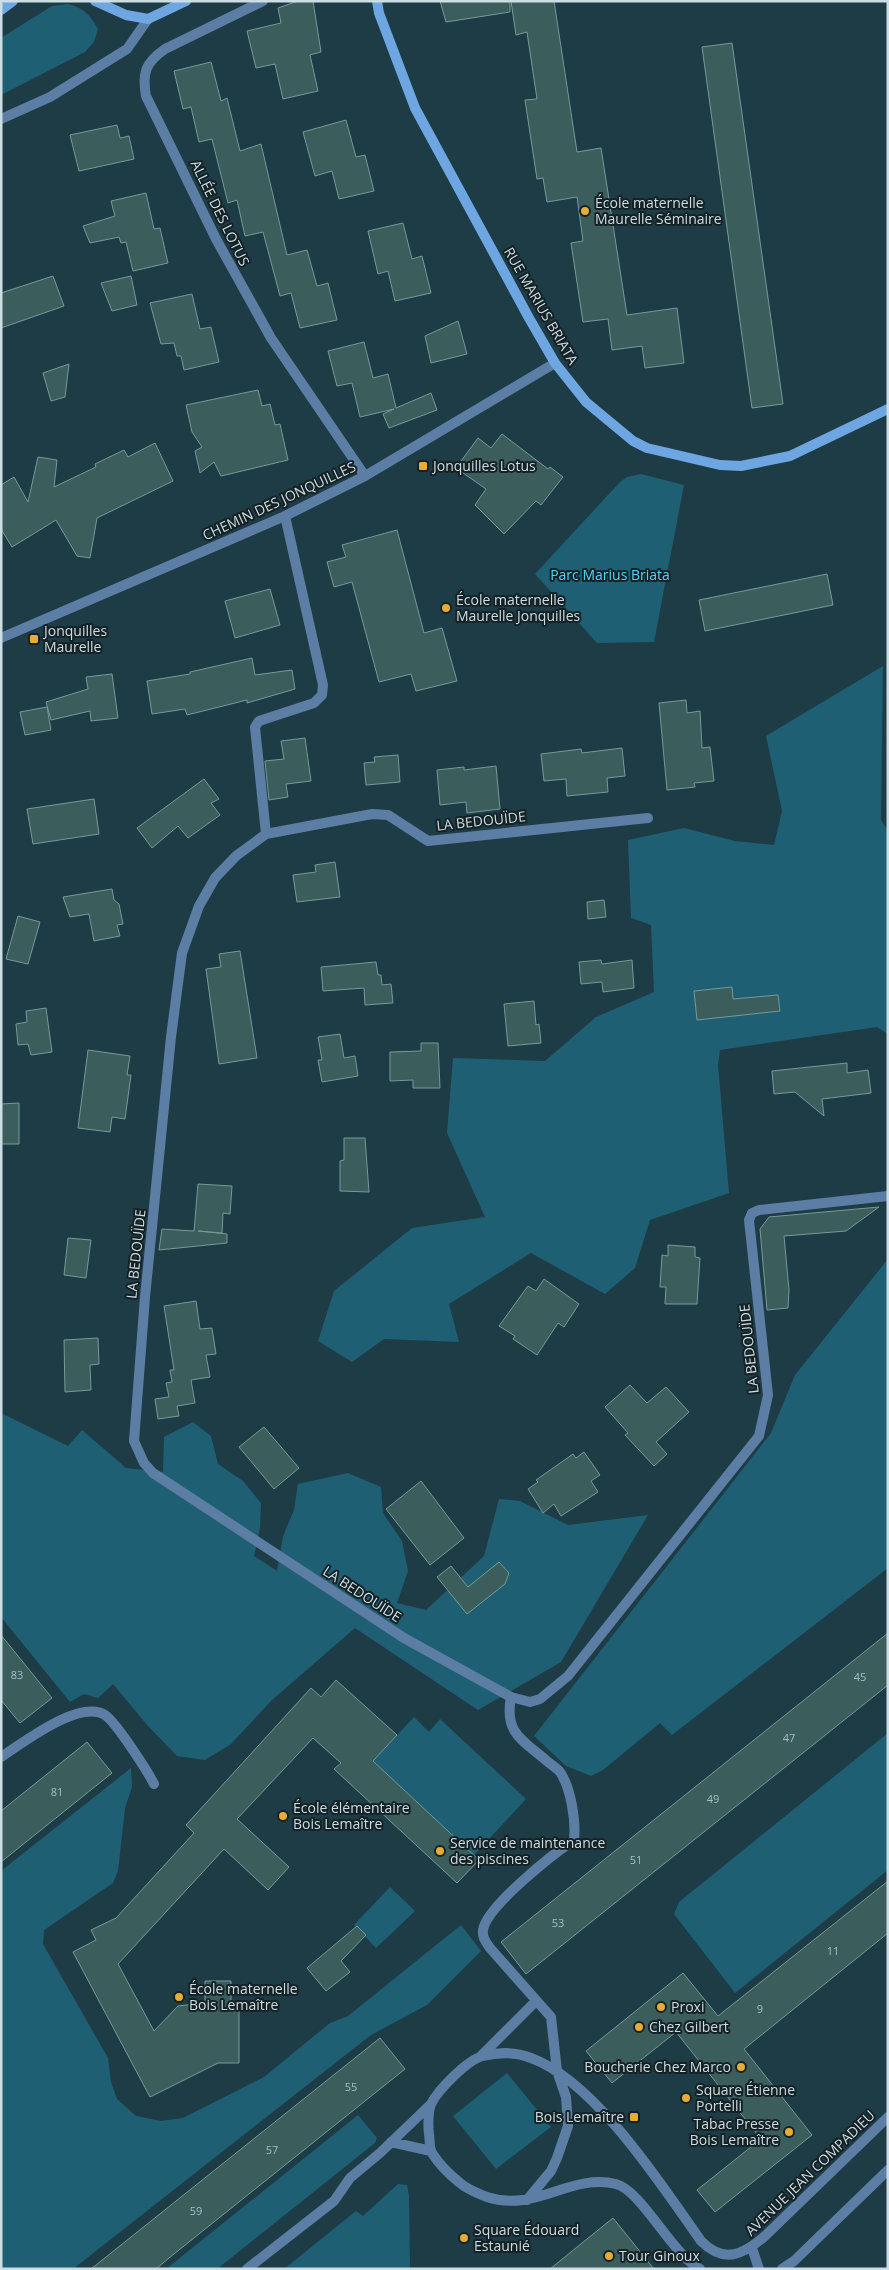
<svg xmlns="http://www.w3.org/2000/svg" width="889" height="2270" font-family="'Open Sans',sans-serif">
  <rect width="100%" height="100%" fill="#1e3c46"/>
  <path fill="#1f5f73" d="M68,4C84,8 90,15 98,29L94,42L85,52L1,95V38L52,6Z
    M641,474L684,485L654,642L597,643L535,574L620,482L627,477Z
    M883,666L881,820L888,831V1034L877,1027L720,1050L718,1065L729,1193L650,1220L635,1268L605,1294L531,1253L449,1304L459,1342L384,1339L352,1362L318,1341L334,1291L412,1228L485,1217L447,1133L453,1058L545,1061L596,1017L654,992L651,925L631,918L628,840L684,828L735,841L774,845L782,811L766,736Z
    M888,1259V1568L672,1735L660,1723L603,1770L591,1776L566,1766L534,1736L771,1433L795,1375Z
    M1,1413L68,1446L82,1430L126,1468L163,1472L164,1437L193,1422L211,1436L218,1464L243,1481L261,1503L260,1528L254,1556L277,1571L283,1536L294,1510L298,1484L348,1473L381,1487L383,1513L402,1541L408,1571L397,1603L426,1610L484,1556L499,1499L520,1501L568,1525L648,1515L561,1662L478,1710L355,1628L272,1700L231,1744L205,1760L177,1756L148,1726L113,1684L98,1698L84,1694L70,1702L1,1617Z
    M414,1717L429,1732L440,1719L526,1799L474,1855L373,1761Z
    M888,1733V1870L735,1993L674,1914L679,1902Z
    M131,1768L132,1787L125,1808L118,1871L113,1883L44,1930L43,1944L108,2058L111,2082L117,2099L136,2116L161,2121L183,2118L264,2077L330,2023L348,2016L461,1925L481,1951L427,2005L371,2035L73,2269H1V1871Z
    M390,1887L415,1911L376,1948L354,1925Z
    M507,2073L551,2127L496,2169L453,2116Z
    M358,2115L377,2138L375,2143L217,2269H166Z
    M398,2184L407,2185L409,2196L410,2269H284L356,2211L363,2216Z"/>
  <path fill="#3b5e5d" stroke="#769a99" d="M298,1H313L321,52L310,55L318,91L283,99L275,64L256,68L247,31L281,23L278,8Z
    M440,1H510V12L446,22Z
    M511,1H554L577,152L601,148L627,315L677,308L684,363L645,368L642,346L612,350L608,319L583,322L571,243L583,241L577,197L547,202L543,178L537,179L525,100L537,99L527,32L516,35Z
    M732,43L783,404L752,408L702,47Z
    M211,62L221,101L227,98L240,151L261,144L287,255L307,250L317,286L328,283L337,320L300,328L291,293L280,296L263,232L245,236L237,200L228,203L212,139L199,142L191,107L183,109L174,71Z
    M346,120L356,157L365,155L374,191L339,199L332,171L315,176L303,132Z
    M117,125L120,138L129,136L134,159L79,171L70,135Z
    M146,193L154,229L160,228L168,263L133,271L126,242L121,243L119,237L90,243L83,226L115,216L111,201Z
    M403,223L412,259L422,256L431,293L395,301L388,271L378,274L368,231Z
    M53,276L64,306L1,328V293Z
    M131,276L137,305L112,311L101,283Z
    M192,294L200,329L211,327L219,362L184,370L181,356H177L174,343L161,344L150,303Z
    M458,321L467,354L431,363L425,336Z
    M364,342L373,378L388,374L396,408L431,393L437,410L389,428L383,414L394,409L360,417L352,383L337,386L328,351Z
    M69,364L65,397L51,401L43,373Z
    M258,390L262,406L270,404L275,425L280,424L288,460L221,476L214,462L200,473L195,451L202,447L192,432L186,405Z
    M502,434L548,469L550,467L563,477L541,505L536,501L504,534L475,505L486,489L456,468L478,438L491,448Z
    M155,443L173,481L97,518L90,558L77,556L56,520L12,547L1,529V485L14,477L28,502L38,457L57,460L54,487L96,467L95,464L124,450L128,457Z
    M397,530L424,633L442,628L457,681L416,691L411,674L379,682L352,582L334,587L327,562L346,557L342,545Z
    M827,574L833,605L705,631L699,600Z
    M270,589L280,625L235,638L225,601Z
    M252,658L255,675L292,670L295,689L247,703V700L187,715L185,709L152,714L147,681L190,674V672Z
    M112,674L118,718L91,721L90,711L51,720L46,702L88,689L86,677Z
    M686,700L687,713L700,711L702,748L710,747L714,781L694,783L695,787L667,790L659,703Z
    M47,707L51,730L25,735L20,712Z
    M305,738L311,781L286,784L288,797L269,800L265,761L284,759L281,741Z
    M622,748L625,776L607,778L608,792L567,796L566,779L544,781L541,754L581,749L582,753Z
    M398,755L400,782L366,785L364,763L375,762L374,757Z
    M496,766L500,809L467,813L466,802L440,805L437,770L464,767V770Z
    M204,779L219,799L211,803L220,815L188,838L178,826L152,848L137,828Z
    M94,799L99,834L33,844L27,809Z
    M335,862L340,897L297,902L293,875L316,872L315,865Z
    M112,889L114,900L119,904L123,924L117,925L120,936L94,941L89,914L70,917L63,897Z
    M604,900L606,917L588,919L587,902Z
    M18,916L40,922L28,964L6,959Z
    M240,951L257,1058L219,1064L206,969L221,967L219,954Z
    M601,960L602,964L632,960L634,988L603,992L602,982L581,984L579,962Z
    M376,962L378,975H381L382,985L391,984L393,1003L365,1005L364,988L323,991L321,967Z
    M732,987L733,999L778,995L780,1011L697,1020L694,991Z
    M534,1001L536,1025L539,1024L541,1043L508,1046L504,1004Z
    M46,1008L52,1052L31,1055L28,1044L18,1045L16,1024L27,1022L26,1011Z
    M340,1034L344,1058L355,1056L358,1076L322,1082L318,1060H322L318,1037Z
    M421,1043H438L440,1088H413V1080L390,1081V1052L421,1051Z
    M88,1050L130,1056L127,1075H131L125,1119L112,1117L110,1132L78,1128Z
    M847,1063V1073L868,1070L871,1093L822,1099L824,1116L795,1092L774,1094L772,1071Z
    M19,1103V1144H1V1104Z
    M344,1138H365L369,1192L340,1191V1161L344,1160Z
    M198,1184L232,1186L230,1214L223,1213L222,1233L198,1231L227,1234V1243L159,1250L162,1229L194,1231Z
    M879,1207L846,1231L784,1236L789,1290L788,1308L767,1310L760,1229L769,1217Z
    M68,1238L91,1240L86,1278L64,1275Z
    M668,1245L695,1247V1257L700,1258L697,1304H665L666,1287H660L662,1255L668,1256Z
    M544,1279L579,1304L564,1327L558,1323L537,1355L513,1339L515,1336L499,1326L528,1286L536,1291Z
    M196,1301L200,1329L212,1328L216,1354L206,1355L210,1377L191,1380L195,1403L177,1406L179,1416L158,1419L155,1399L169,1397L166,1383L172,1382L170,1370H174L164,1306Z
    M98,1338L99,1364L90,1365L91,1390L65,1392L64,1340Z
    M630,1385L647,1403L666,1387L689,1412L656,1442L667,1454L654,1466L625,1435L628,1433L605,1407Z
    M264,1427L299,1468L274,1489L239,1447Z
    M584,1452L600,1475L591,1481L598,1492L561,1516L554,1504L543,1513L528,1489L538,1482L536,1480L573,1454L576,1458Z
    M421,1481L464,1538L430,1565L386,1509Z
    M499,1562L509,1573L505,1584L467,1614L437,1577L451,1566L468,1587Z
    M888,1633V1685L526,1974L501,1942Z
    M1,1635L52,1698L20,1723L1,1700Z
    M336,1680L397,1735L373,1761L479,1860L457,1883L334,1769L341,1763L313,1738L237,1819L289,1867L268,1890L224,1849L118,1964L154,2031L178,2006L205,2003V1981H231V2011H239V2063H218L150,2097L73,1952L96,1940L91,1930L116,1918L194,1833L186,1825L311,1688L321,1697Z
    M87,1742L112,1773L1,1862V1811Z
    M888,1881V1933L744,2049L812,2135L715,2212L697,2190L761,2139L676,2032L612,2083L586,2051L683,1973L718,2016Z
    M357,1926L366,1935L341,1961L350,1972L326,1991L307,1968Z
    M380,2038L405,2069L169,2258L156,2269H91Z
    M613,2218L654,2269H550Z"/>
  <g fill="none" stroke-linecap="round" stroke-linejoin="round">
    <path stroke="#5c7ea4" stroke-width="10" d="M263,1L165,49C145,63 142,73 146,96L216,239L271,338L365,476
      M1,119L50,97L127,49L148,19
      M285,516L323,685L322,695L314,703L259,721L255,727L266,834L372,814L388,815L428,841L648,818
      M1,638L285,516L365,476L555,363
      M266,834L236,856L215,878L199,906L182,953L171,1037L145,1297L134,1441L144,1463L153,1473L404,1638L511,1697L530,1702L540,1699L568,1676L759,1436L768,1395L749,1220L752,1213L759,1210L888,1196
      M511,1697C504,1734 523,1740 548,1762C552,1765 557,1768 560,1772C571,1788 576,1821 574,1840C553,1854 486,1907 483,1930C482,1938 486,1942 490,1948L551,2017L557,2071L566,2097L568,2126L557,2158L551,2171L527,2200
      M1,1757C23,1743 79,1699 105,1715C116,1722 148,1772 154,1784
      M481,2056L536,2001
      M391,2142L431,2151
      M752,2248L759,2269
      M247,2269L334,2201L350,2178L380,2153L430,2105
      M700,2269C671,2253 641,2190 616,2184C570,2173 535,2213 487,2197C477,2193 468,2190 460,2183C450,2175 439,2164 432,2153C429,2148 430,2140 429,2134C428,2126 428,2112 431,2104C438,2090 467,2060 483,2056C499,2052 516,2052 531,2058C595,2081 662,2186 701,2241C724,2264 743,2255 765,2236L888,2117
      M782,2269L794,2261L888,2170"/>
    <path stroke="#6ea6e2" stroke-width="10" d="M95,1L126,15L148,19L186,1
      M377,1L379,13L415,108L529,318L555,363L586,402L633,441L647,448L720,465L741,466L790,456L888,409
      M1,10L13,1"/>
  </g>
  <g fill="#e6ac36" stroke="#142125" stroke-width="2">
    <circle cx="585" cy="211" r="5"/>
    <rect x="418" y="461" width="10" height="10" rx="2.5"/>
    <circle cx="446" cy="608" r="5"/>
    <rect x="29" y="634" width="10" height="10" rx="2.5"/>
    <circle cx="283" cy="1816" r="5"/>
    <circle cx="440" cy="1851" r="5"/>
    <circle cx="179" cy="1997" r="5"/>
    <circle cx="661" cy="2007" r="5"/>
    <circle cx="639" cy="2027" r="5"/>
    <circle cx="741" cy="2067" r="5"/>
    <circle cx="686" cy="2098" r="5"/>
    <rect x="629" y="2112" width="10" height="10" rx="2.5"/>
    <circle cx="789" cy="2132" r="5"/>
    <circle cx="464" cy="2238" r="5"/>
    <circle cx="609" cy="2256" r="5"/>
  </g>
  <g text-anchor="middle" stroke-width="4" stroke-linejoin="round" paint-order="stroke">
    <g font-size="11" fill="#a8bdc2">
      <text x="17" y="1679">83</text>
      <text x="860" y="1681">45</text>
      <text x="789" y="1742">47</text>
      <text x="57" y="1796">81</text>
      <text x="713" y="1803">49</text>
      <text x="636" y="1864">51</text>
      <text x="558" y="1927">53</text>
      <text x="833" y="1955">11</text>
      <text x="760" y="2013">9</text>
      <text x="351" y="2091">55</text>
      <text x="272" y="2154">57</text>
      <text x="196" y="2215">59</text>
    </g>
    <g font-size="14" fill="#ccdde3" stroke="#142125" text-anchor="start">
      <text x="595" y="208">École maternelle<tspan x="595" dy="16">Maurelle Séminaire</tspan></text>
      <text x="433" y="471">Jonquilles Lotus</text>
      <text x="456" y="605">École maternelle<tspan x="456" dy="16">Maurelle Jonquilles</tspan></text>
      <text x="44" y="636">Jonquilles<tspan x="44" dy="16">Maurelle</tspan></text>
      <text x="293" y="1813">École élémentaire<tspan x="293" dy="16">Bois Lemaître</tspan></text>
      <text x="450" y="1848">Service de maintenance<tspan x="450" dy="16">des piscines</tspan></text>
      <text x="189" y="1994">École maternelle<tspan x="189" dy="16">Bois Lemaître</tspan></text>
      <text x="671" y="2012">Proxi</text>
      <text x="649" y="2032">Chez Gilbert</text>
      <text x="731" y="2072" text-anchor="end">Boucherie Chez Marco</text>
      <text x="696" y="2095">Square Étienne<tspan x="696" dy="16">Portelli</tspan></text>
      <text x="624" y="2122" text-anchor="end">Bois Lemaître</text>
      <text x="779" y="2129" text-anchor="end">Tabac Presse<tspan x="779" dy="16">Bois Lemaître</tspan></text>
      <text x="474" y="2235">Square Édouard<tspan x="474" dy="16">Estaunié</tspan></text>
      <text x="619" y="2261">Tour Ginoux</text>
    </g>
    <g font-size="14" fill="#ccdde3" stroke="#142125">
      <text transform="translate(220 213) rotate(64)" y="5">ALLÉE DES LOTUS</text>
      <text transform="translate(541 306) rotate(60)" y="5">RUE MARIUS BRIATA</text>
      <text transform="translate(279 501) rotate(-25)" y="5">CHEMIN DES JONQUILLES</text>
      <text transform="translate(481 821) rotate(-6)" y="5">LA BEDOUÏDE</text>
      <text transform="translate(136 1254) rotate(-84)" y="5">LA BEDOUÏDE</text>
      <text transform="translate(749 1349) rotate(-96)" y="5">LA BEDOUÏDE</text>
      <text transform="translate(362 1594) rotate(33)" y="5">LA BEDOUÏDE</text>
      <text transform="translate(810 2173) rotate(-44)" y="5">AVENUE JEAN COMPADIEU</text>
    </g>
    <g font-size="14" fill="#52d5ff" stroke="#142125">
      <text x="610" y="580">Parc Marius Briata</text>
    </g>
  </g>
  <rect width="889" height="2270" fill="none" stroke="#ccdde3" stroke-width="5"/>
</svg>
